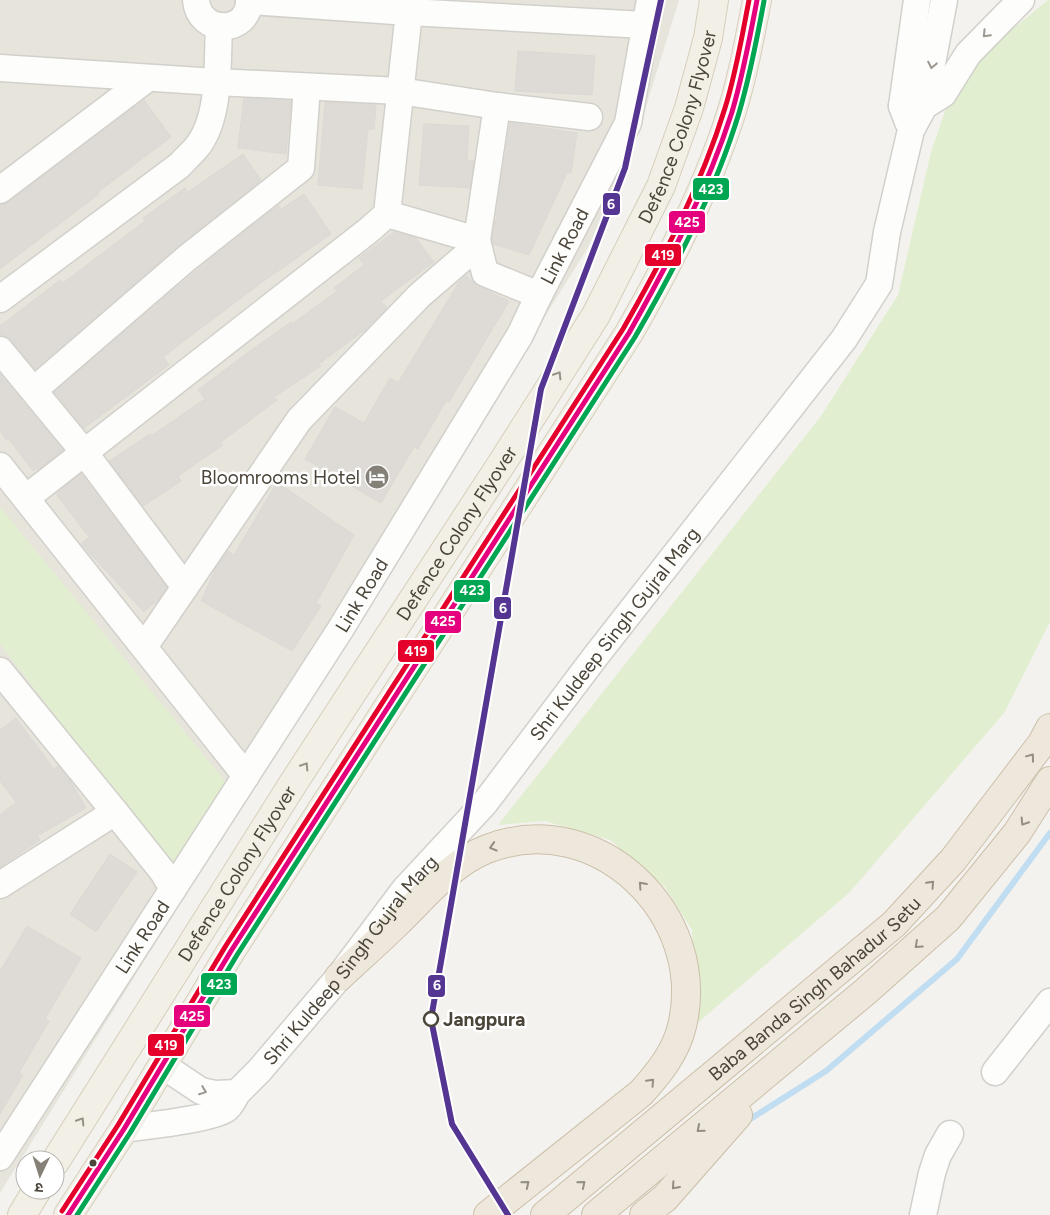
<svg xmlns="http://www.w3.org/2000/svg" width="1050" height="1215" font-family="Figtree,'Noto Sans Devanagari',sans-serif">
  <rect width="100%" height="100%" fill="#f4f2ee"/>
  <path fill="#e7e4dc" d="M0,0H679L632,152L587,249L0,1193Z"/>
  <path fill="#e1eecf" d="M1048,0H1050V622L1004,713L849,893L694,1026L692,930L665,887L610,840L545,821L498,825L821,416L898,295L931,152L952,91L998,41Z
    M0,507L230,787L175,870L0,644Z"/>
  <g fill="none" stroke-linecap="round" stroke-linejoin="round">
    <path stroke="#c0ddf1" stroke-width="6" d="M744,1123L826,1071L957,959L1050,833"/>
  </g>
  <path fill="#dedbd6" stroke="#dcd9d4" d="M518,51L595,56L592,95L515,91Z
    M244,98L291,101L286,154L238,148Z
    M144,100L171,137L98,192L99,194L0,269V205L9,202Z
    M325,102L376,105L374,129H368L362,189L318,185Z
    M510,123L577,133L571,173H567L529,255L493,244L492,239L495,221L500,213L496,216Z
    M424,124L469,126L467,160L474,161L470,188L419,185Z
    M243,154L261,180L177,247L35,369L11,340L6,336L0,335V326L60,280L63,283L145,221L143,218L185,188L188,192Z
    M304,194L331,234L261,283L163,357L169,365L84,428L54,392L197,270L278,205L281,209Z
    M394,232L416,238L434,262L381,301L387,308L366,329L319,364L321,366L274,397L277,400L221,442L223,445L178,476L181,481L143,506L109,461L150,434L151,436L205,399L198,390L254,348L291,322L292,324L337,291L334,288L364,265L359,258Z
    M466,276L479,287L509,301L449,402L446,401L418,449L414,447L381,503L305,459L335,407L364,423L390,378L398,383L459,282Z
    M0,374L63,450L38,470L37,468L33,471L8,438L6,440L0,431Z
    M81,474L167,587L159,599L144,612L81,544L89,537L56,494Z
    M277,482L354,535L316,603L321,606L292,651L201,601L216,568L228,551L234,555Z
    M16,718L54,769L58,766L69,779L86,808L37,836L40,840L0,867V815L16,802L0,781V730Z
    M110,854L137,872L96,932L70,914Z
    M27,926L81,958L45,1019L49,1021L19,1073L23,1075L0,1114V971Z"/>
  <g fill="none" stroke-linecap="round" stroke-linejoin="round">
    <defs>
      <g id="minor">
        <path d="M196,0C199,36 250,34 249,0"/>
        <path d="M249,1L409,12L645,25"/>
        <path d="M0,68L216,82L400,91L497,106L477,240L469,253L420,295L299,420L144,647"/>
        <path d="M497,106L589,117"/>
        <path d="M902,106H924L943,94L968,54L1021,0"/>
        <path d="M908,122L902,106L917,0"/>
        <path d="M0,190L148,78"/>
        <path d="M387,214L477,240L485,273L539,295"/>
        <path d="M0,299L180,165C185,159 191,154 196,148C221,119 217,63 219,26"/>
        <path d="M0,350L84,452L185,587"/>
        <path d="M34,390L187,258L301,168L307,87"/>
        <path d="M0,466L246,776"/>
        <path d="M26,498L369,230L387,214L409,12"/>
        <path d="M0,671L115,812L163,872L173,889"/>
        <path d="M0,885L115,812"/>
        <path d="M995,1072L1050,1002"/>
        <path id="s1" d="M237,1093L259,1071L339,977L405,889L484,804L595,657L844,339L879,284L887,232L911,130L924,106L944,0"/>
        <path d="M124,1129C144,1126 213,1119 226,1109C231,1106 234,1098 237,1093L215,1094L201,1091L162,1065"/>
        <path id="s2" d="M0,1157L340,630L520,335L539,295L628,123L650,0"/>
        <path d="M923,1215L932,1173L938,1155L950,1134"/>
      </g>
      <g id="major">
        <path id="s3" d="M55,1162L294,782L504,460L596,315L661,186L689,108L708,38L714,0"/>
        <path d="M22,1215L37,1190"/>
        <path d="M68,1215L124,1129L231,951L629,333C667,267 702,199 727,126C741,86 749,42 757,0"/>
      </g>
      <g id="highway">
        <path d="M339,977C358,959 378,942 397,923C424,897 451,863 487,849C597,806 709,915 682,1026C676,1052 659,1073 641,1093L488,1215"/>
        <path id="s4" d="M545,1215L894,924L953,860L1042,743L1050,728"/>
        <path d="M596,1215L865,992L948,918L1017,833L1050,781"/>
        <path d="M644,1215L665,1198L738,1115"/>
      </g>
    </defs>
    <use href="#minor" stroke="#d2d0cb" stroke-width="29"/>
    <use href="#major" stroke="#d6cebb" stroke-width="30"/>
    <use href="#highway" stroke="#ccbfa9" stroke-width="30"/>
    <use href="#minor" stroke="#fdfdfc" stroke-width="26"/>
    <use href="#major" stroke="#f2efe6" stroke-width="28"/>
    <use href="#highway" stroke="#ede8db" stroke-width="28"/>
    <defs>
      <path id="bus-1" d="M68,1215L124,1129L231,951L629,333C669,262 707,190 732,112C743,75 750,37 757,0"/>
      <path id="bus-2" d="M77,1215L130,1133L237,955L635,337C676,266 715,192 739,113C750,76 757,39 764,1"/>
      <path id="bus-3" d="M62,1211L118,1125L225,947L623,329C663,259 701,186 725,108C736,73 742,36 749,0"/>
    </defs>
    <use href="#bus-1" stroke="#fff" stroke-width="9"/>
    <use href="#bus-2" stroke="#fff" stroke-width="9"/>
    <use href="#bus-3" stroke="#fff" stroke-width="9"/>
    <use href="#bus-1" stroke="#e5007d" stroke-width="5"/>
    <use href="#bus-2" stroke="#00a651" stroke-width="5"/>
    <use href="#bus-3" stroke="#e4002b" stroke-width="5"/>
    <defs>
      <path id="metro-1" d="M508,1215L452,1124L431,1019L541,389L625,168L661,0"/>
    </defs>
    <use href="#metro-1" stroke="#fff" stroke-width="10"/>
    <use href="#metro-1" stroke="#553592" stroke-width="6"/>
  </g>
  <defs><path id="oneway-chevron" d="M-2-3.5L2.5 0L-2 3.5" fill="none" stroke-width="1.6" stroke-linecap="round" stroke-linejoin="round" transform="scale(1.25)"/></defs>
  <g stroke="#9b9791">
    <use href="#oneway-chevron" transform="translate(986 34) rotate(134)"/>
    <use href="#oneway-chevron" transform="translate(932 65) rotate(101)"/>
    <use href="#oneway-chevron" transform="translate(203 1091) rotate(21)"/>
  </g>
  <g stroke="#969187">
    <use href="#oneway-chevron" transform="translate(558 375) rotate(-58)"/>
    <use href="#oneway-chevron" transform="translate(305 766) rotate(-57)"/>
    <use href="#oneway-chevron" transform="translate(81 1121) rotate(-58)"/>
  </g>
  <g stroke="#948e82">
    <use href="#oneway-chevron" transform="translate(1031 757) rotate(-53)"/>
    <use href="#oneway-chevron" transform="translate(1024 822) rotate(122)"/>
    <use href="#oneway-chevron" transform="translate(493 847) rotate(164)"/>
    <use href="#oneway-chevron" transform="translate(931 884) rotate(-47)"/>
    <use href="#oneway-chevron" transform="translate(642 885) rotate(-132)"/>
    <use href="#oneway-chevron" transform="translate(918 945) rotate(138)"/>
    <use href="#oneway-chevron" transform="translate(651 1082) rotate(-47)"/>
    <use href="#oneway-chevron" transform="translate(700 1129) rotate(140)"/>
    <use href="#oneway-chevron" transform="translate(526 1184) rotate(-39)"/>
    <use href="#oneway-chevron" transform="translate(582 1184) rotate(-40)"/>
    <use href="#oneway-chevron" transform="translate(675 1186) rotate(132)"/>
  </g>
  <defs>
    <symbol id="hotel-disc" viewBox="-11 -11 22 22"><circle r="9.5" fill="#868178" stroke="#fff"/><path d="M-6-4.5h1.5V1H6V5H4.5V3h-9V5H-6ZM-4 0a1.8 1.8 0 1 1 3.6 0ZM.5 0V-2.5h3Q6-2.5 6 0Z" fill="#fff"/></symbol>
  </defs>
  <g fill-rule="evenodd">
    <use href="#hotel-disc" x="363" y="463" width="28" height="28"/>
  </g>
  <circle fill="#fff" stroke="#4b4439" stroke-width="2.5" cx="431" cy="1019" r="7"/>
  <circle fill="#4b4439" stroke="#fff" stroke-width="2" cx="93" cy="1163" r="4.5"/>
  <g text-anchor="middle" stroke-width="5" stroke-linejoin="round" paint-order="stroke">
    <g font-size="19" fill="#4b4439" stroke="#fff">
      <text dy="7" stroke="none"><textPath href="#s3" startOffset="1211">Defence Colony Flyover</textPath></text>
      <text dy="7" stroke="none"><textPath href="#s2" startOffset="1072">Link Road</textPath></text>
      <text dy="7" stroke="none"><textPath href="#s3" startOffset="746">Defence Colony Flyover</textPath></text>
      <text dy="7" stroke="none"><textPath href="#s2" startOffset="668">Link Road</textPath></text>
      <text dy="7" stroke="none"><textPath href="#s1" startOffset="595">Shri Kuldeep Singh Gujral Marg</textPath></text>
      <text dy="7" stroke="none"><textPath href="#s3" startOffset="341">Defence Colony Flyover</textPath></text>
      <text dy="7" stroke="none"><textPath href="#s2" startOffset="262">Link Road</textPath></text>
      <text dy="7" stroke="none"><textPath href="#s1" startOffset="175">Shri Kuldeep Singh Gujral Marg</textPath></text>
      <text dy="7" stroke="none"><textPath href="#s4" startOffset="352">Baba Banda Singh Bahadur Setu</textPath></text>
    </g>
    <g font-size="19" fill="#4b4439" stroke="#fff" text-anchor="end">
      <text x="360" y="484">Bloomrooms Hotel</text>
    </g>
    <g font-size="19" font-weight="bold" fill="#4b4439" stroke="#fff" text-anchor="start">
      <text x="443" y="1026">Jangpura</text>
    </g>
  </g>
  <g stroke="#fff" stroke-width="2">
    <rect x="692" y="177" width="38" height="24" rx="5" fill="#00a651"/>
    <rect x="602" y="192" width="19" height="24" rx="5" fill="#553592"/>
    <rect x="668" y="210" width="38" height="24" rx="5" fill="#e5007d"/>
    <rect x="644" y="243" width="38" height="24" rx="5" fill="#e4002b"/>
    <rect x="453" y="579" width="38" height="24" rx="5" fill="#00a651"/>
    <rect x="493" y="596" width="19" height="24" rx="5" fill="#553592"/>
    <rect x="424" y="610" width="38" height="24" rx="5" fill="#e5007d"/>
    <rect x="397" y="639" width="38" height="24" rx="5" fill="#e4002b"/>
    <rect x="200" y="972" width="38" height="24" rx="5" fill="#00a651"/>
    <rect x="427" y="974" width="19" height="24" rx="5" fill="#553592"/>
    <rect x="173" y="1004" width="38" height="24" rx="5" fill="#e5007d"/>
    <rect x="147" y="1033" width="38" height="24" rx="5" fill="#e4002b"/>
  </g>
  <g font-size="14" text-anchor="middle" font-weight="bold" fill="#fff">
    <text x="711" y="194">423</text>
    <text x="611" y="209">6</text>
    <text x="687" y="227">425</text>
    <text x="663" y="260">419</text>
    <text x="472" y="595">423</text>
    <text x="503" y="613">6</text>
    <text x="443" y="626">425</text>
    <text x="416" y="656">419</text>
    <text x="219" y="989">423</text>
    <text x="437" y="990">6</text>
    <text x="192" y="1021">425</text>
    <text x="166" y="1050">419</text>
  </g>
  <g transform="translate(40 1175) rotate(184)"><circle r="24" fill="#ffffff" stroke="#b7b4b0"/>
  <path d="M0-4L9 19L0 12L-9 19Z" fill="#868178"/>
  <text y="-8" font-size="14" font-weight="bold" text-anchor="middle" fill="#4b4439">उ</text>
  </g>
</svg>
